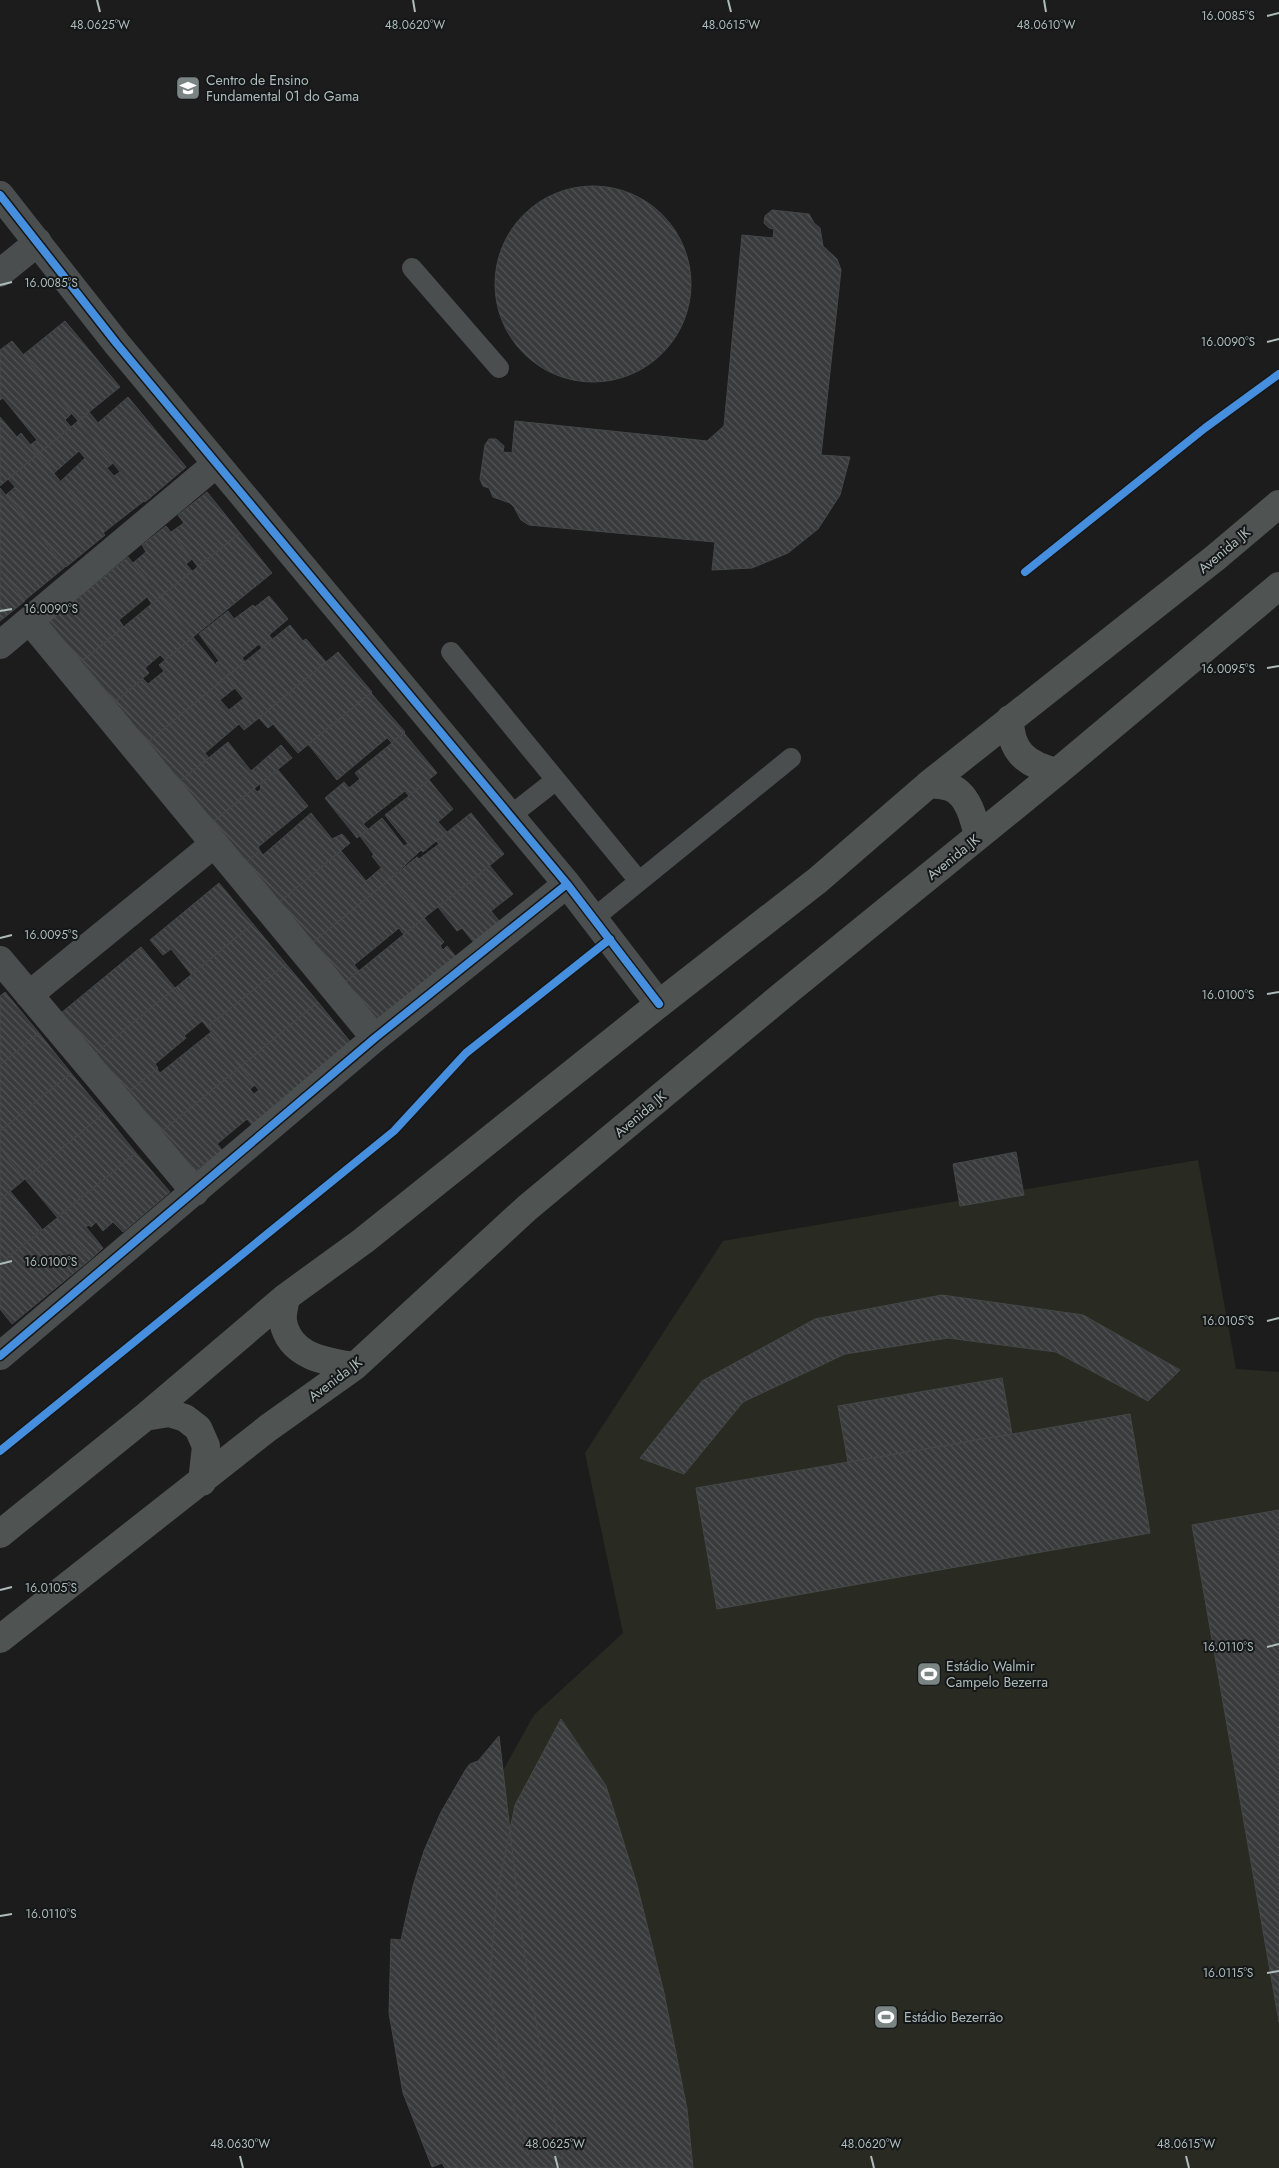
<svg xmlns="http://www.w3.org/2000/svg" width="1279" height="2168" font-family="Jost,sans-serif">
  <defs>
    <pattern id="building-back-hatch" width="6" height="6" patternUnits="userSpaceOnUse" patternTransform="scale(1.25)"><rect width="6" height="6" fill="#393a3b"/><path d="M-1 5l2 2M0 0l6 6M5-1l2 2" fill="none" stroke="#535555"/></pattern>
  </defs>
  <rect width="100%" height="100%" fill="#1c1c1c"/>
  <path fill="#292b23" d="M1198,1160L1236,1369L1279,1372V2168H509L487,1799L534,1715L623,1633L585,1453L723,1241Z"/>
  <path fill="url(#building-back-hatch)" stroke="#444848" d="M495 284a98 98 0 1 1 196 0a98 98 0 1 1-196 0Z
    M772,210L809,214L814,223L820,228L823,246L837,259L841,270L821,455L850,457L840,495L818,529L788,553L752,568L712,570L715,542L529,525L521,520L514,507L510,503L493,497L489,488L483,486L480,479L485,445L489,439H496L504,446L503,452L512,453L515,421L707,441L724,426L742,235L773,238L774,229L769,228L764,223L765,216Z
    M65,321L120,387L78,421L23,355Z
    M12,341L72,413L65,420L71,427L38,454L30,445L37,440L3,398L0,400V350Z
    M128,397L186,467L145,502L78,421L89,412L98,423Z
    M0,417L17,437L21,433L38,454L0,486Z
    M78,421L113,463L107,468L114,476L120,472L144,501L103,533L61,481L85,458L79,451L54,473L38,454Z
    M38,454L105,535L66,567L6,495L15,487L8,479Z
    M0,488L65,567L25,600L0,570Z
    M207,492L240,533L198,567L171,532L184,523L178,515Z
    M166,526L192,559L186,564L192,571L160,597L133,563L146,552L142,545Z
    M240,533L272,573L193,637L160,597Z
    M128,557L160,597L152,604L147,597L119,620L124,627L80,663L47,623Z
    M1,571L25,601L0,621V572Z
    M269,596L288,619L269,635L272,639L262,648L259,644L242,658L245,662L226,677L216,663L219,661L199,634L228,611L234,619L253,605L255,607Z
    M160,597L193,637L165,660L160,655L145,668L149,673L115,702L82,661Z
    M290,625L303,641L306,639L326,662L259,718L226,677Z
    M193,637L226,677L148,742L115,702L143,679L148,684L164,671L159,665Z
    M338,652L372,692L298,753L273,724L268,728L259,718Z
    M226,677L235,688L220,700L229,710L244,698L259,718L244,730L239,724L205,753L209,758L180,781L148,742Z
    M371,693L405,732L392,743L387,738L337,780L308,744Z
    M404,733L437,773L409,796L405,791L363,824L368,829L357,838L325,798L344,782L349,788L360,779L355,773Z
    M228,742L251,771L281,745L292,758L213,822L180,781Z
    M278,770L308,806L258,847L260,851L246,862L213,822L254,788L257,792L261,789L260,784Z
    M429,780L453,809L438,822L447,832L423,852L421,850L390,879L372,856L374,855L360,836L382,818L404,846L408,844L385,815Z
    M311,813L332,839L342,834L350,843L278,903L246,862L260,851L263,855Z
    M471,813L504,854L424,918L390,879L417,857L419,859L439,844L436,841Z
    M341,851L366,881L381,868L390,879L312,943L278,903Z
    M490,866L513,894L491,911L500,922L475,944L462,928L457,931L438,907Z
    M390,879L424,918L404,935L399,928L354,965L359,971L344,983L312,943Z
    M219,883L253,924L191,974L171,949L163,955L150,940Z
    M424,918L444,942L440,946L443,950L447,946L457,958L377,1023L344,983Z
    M253,924L286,964L207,1027L175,988Z
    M141,947L175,988L95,1054L61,1013Z
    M286,964L318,1002L240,1067L207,1027Z
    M175,988L202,1021L184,1036L186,1038L155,1064L158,1068L127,1093L95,1054Z
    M5,992L39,1033L0,1065V996Z
    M318,1002L352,1044L273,1108L240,1067Z
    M211,1032L240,1067L160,1133L127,1093L157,1069L160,1073Z
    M39,1033L71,1073L0,1131V1065Z
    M240,1067L255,1085L250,1089L254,1094L259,1090L273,1108L252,1125L247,1119L217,1144L222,1150L193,1173L160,1133Z
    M71,1073L104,1113L25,1179L0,1148V1131Z
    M104,1113L136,1153L57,1217L25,1179Z
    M0,1148L25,1179L0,1200Z
    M1016,1152L1024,1195L960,1206L953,1164Z
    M136,1153L170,1192L123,1232L113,1222L103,1231L96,1222L91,1227L89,1225L86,1227L103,1248L91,1259L57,1218Z
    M10,1191L42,1229L0,1264V1200Z
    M57,1218L91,1259L12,1324L0,1309V1264Z
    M942,1295L1083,1315L1180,1370L1148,1401L1056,1352L948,1338L845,1354L743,1402L684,1474L640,1458L702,1381L815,1319Z
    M1002,1378L1012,1434L848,1462L838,1406Z
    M1130,1414L1150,1533L717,1609L696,1488Z
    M1279,1510V2022L1192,1525Z
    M561,1719L606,1786L637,1885L664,1993L687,2109L693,2168H535L530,2158L502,2070L489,1987L497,1893L515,1805Z
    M499,1736L523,1943L543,2064L565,2168H445L442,2163L432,2167L403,2093L389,2013L391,1939L401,1940L413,1886L424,1851L441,1812L466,1769L470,1764L478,1761Z"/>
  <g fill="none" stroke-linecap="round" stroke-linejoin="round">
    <path stroke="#4a4e4e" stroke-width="20" d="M412,268L499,368
      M451,652L639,881
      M510,816L556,780
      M594,918L791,758"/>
    <path stroke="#4a4e4e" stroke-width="28" d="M0,195L117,344L567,884L659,1004
      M0,273L38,242
      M30,621L375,1038
      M0,645L216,464
      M0,960L195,1192
      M29,995L214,844
      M0,1356L375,1038L567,884"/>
    <path stroke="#4f5352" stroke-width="28" d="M1010,719C1010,752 1027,765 1057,772
      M929,784C935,785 943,785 949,787C968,793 974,819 978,836
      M286,1297C285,1304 282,1313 283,1321C289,1356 325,1362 355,1366
      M145,1417L169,1413L185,1418L198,1428L206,1446L202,1482
      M0,1534L145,1417L286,1297L363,1241L659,1004L818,880L929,784L1215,558L1279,504
      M0,1639L268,1428L355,1366L527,1208L784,994L1057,772L1279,586"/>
    <defs>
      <path id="cycleway" d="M0,195L117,344L567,884L659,1004
        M1025,572L1205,428L1279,374
        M0,1356L375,1038L567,884
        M0,1451L394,1131L466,1053L610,939"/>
    </defs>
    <use href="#cycleway" stroke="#151718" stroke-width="11"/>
    <use href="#cycleway" stroke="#468fdf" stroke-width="8"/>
  </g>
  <path fill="none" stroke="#adbcba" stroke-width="2" d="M97,0L100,12M413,0L415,12M728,0L731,12M1044,0L1046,12M1267,16L1279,13M0,285L12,282M1267,342L1279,339M0,611L12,609M1267,668L1279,666M0,938L12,935M1267,994L1279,992M0,1264L12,1261M1267,1321L1279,1318M0,1590L12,1587M1267,1647L1279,1644M0,1916L12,1914M1267,1973L1279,1971M240,2156L243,2168M555,2156L558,2168M871,2156L874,2168M1186,2156L1189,2168"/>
  <defs>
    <symbol id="school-square" viewBox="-11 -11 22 22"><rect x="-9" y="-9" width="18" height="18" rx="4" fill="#7a8483" stroke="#151718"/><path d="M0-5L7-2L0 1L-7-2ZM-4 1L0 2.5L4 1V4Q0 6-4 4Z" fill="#fff"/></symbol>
    <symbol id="stadium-square" viewBox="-11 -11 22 22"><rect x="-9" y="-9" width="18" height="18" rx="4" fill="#7a8483" stroke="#151718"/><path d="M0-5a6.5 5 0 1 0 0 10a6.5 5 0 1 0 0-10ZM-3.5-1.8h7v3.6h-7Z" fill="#fff"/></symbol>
  </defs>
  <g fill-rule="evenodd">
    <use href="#school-square" x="174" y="74" width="28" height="28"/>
    <use href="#stadium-square" x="915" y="1660" width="28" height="28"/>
    <use href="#stadium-square" x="872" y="2003" width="28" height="28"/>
  </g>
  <g text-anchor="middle" stroke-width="4" stroke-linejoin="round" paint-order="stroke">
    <g font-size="14" fill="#adbcba" stroke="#151718" text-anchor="start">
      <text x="206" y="85">Centro de Ensino<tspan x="206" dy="16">Fundamental 01 do Gama</tspan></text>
      <text x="946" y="1671">Estádio Walmir<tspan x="946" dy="16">Campelo Bezerra</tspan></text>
      <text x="904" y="2022">Estádio Bezerrão</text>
    </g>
    <g font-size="14" fill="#adbcba" stroke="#151718">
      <text transform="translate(1224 550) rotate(-40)" y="5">Avenida JK</text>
      <text transform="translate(953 857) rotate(-39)" y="5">Avenida JK</text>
      <text transform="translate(640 1114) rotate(-40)" y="5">Avenida JK</text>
      <text transform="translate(335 1379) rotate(-37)" y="5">Avenida JK</text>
    </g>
  </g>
  <g font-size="12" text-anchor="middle" fill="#adbcba" stroke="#151718" stroke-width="4" stroke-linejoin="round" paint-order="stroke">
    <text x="1228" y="20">16.0085°S</text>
    <text x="100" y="29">48.0625°W</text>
    <text x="415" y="29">48.0620°W</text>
    <text x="731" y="29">48.0615°W</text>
    <text x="1046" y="29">48.0610°W</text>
    <text x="51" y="287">16.0085°S</text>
    <text x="1228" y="346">16.0090°S</text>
    <text x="51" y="613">16.0090°S</text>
    <text x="1228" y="673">16.0095°S</text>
    <text x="51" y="939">16.0095°S</text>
    <text x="1228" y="999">16.0100°S</text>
    <text x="51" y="1266">16.0100°S</text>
    <text x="1228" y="1325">16.0105°S</text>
    <text x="51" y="1592">16.0105°S</text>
    <text x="1228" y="1651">16.0110°S</text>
    <text x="51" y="1918">16.0110°S</text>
    <text x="1228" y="1977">16.0115°S</text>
    <text x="240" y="2148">48.0630°W</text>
    <text x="555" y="2148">48.0625°W</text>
    <text x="871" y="2148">48.0620°W</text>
    <text x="1186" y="2148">48.0615°W</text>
  </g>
</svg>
